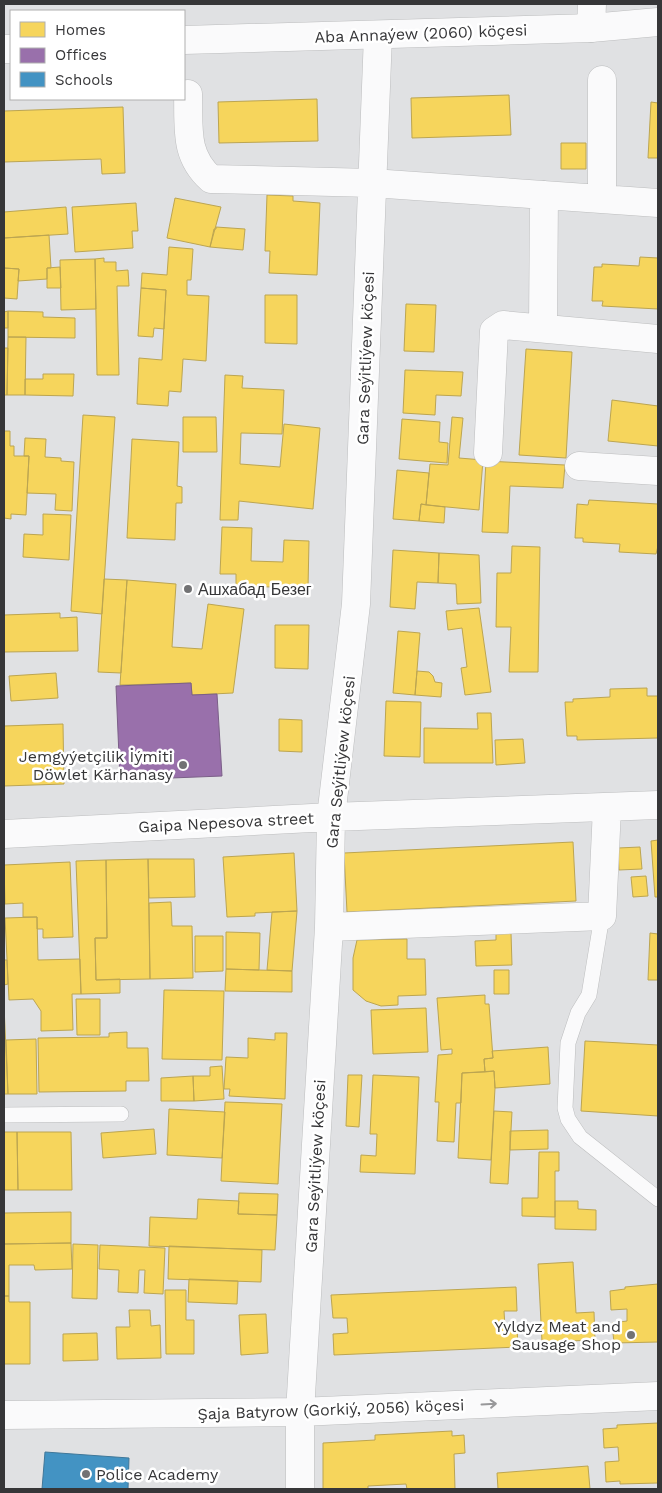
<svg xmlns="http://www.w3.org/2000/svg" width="662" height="1493" font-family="'Work Sans',sans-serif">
  <rect width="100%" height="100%" fill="#e0e1e3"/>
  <path fill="#f6d55c" stroke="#bca551" d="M509,95L511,135L412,138L411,98Z
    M317,99L318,141L219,143L218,102Z
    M651,102L658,103V158H648Z
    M123,107L125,173L102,174L101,159L4,162V111Z
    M561,143H586V169H561Z
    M267,195L293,196V201L320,203L317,275L269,273L270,251H265Z
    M175,198L221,207L210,247L167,238Z
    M136,203L138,231H132L133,248L75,252L72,207Z
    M66,207L68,234L4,238V212Z
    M216,227L245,229L243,250L210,247L214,229H216Z
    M49,235L51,268H47V279L18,281L19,269L4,268V238Z
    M169,247L193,249L191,280H187V295L209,296L206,361L183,359L181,392L169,391L168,406L137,404L139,358L162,360L166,290L141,288L142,273L167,275Z
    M640,257L658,258V309L602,306L603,301H592L594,267H602V264L639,266Z
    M104,258V262H116V271L128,270L129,286H117L119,375H97L95,259Z
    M95,259L96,309L61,310L60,260Z
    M60,267L61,288H47V268Z
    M4,268L19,269L17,299L4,298Z
    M141,288L166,290L164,329L154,328L153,337L138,336Z
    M265,295H297V344L265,343Z
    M406,304L436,305L434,352L404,351Z
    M8,311V328H4V312Z
    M8,311L43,312V317L75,318V338L8,337Z
    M8,337H26L25,395H7Z
    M4,348H8L7,395H4Z
    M526,349L572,352L566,458L519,455Z
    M405,370L463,372L461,396L436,395L435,415L403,413Z
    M43,374H74L73,396L25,395V379H43Z
    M225,375L243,376L242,388L284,390L282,434L241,433L240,464L280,467L284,424L320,428L313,509L239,501L238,520H220Z
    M612,400L658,406V446L608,441Z
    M83,415L115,417L102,614L71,611Z
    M183,417H216L217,452H183Z
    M452,417L463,418L459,458L483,460L479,510L426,505L430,464L448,465Z
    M402,419L440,422L439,442L448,443L447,463L399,459Z
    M4,431H10V446H14V456H29L26,515L11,514V519L4,518Z
    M25,438L46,439L45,457L61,458V461L74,462L72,511L55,510L56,494L27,493L29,456H24Z
    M132,439L179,442L177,486L182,487V503H176L175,540L127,538Z
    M486,461L565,465L563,488L510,486L508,533L482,532Z
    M397,470L429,473L426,505L421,504L419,521L393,519Z
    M589,500L658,504V546L656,554L619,552L620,544L583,542V538H575L577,504L588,505Z
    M421,504L445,507L444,523L419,521Z
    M43,514L71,515L69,560L23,557L24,534L43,535Z
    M222,527L252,528L251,561L283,562L284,540L309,541L308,588L236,586V574H220Z
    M512,546L540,547L538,672H509L511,627H496L497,573H511Z
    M393,550L439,553L438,583L417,582L415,609L390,607Z
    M439,553L479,555L481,603L457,604L456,584L438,583Z
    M104,579L127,580L121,673L98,672Z
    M127,580L176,584L172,647L202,649L208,604L244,609L233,693L192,695L191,683L120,685Z
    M479,608L491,692L465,695L461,668L467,667L462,628L448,630L446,611Z
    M60,613V618L77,617L78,651L4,652V615Z
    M275,625H309L308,669L275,668Z
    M398,631L420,633L415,695L393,693Z
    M417,671L429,672L433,676L435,682L442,683L441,697L415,695Z
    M56,673L58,698L11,701L9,676Z
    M647,688V696H658V738L577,740V736H567L565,702H573V699L610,697V689Z
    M386,701L421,702L420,757L384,756Z
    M477,713H491L493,763H424V728L478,729Z
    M279,719L302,720V752L279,751Z
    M63,724L64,784L4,786V726Z
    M523,739L525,763L496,765L495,740Z
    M658,840V897H655L651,841Z
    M573,842L576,901L347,912L344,853Z
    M640,847L642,869L619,870L618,848Z
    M294,853L297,911L255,913V916L227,917L223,857Z
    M148,859H194L195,897L149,898Z
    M148,859L150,979L96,980L95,938H107L106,860Z
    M106,860L107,938H95L96,980L120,979V993L81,994L76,861Z
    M70,862L73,937L43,938V929H37V917H23V903L5,904L4,865Z
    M646,876L648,896L633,897L631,877Z
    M171,902L172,926H192L193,978L150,979L149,903Z
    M297,911L292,971L267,970L272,912Z
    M37,917L38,960L80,959L81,994H72L73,1030L41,1031V1011L33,999L9,1000L5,918Z
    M226,932L260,933L259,970L226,969Z
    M511,933L512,965L476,966L475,941L496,940V934Z
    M650,933L658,934V980H648Z
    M195,936H223V971L195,972Z
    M407,939V959H425L426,995L398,996V1005L381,1006L366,1001L353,990V958L357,940Z
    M4,960H7L8,984L4,985Z
    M226,969L292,971V992L225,991Z
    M494,970H509V994H494Z
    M164,990L224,991L222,1060L162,1059Z
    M485,995V1004H489L493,1058L484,1059L485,1072L462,1073L461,1103H456L454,1142L437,1141L439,1102H435L438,1055L452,1054V1049L441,1050L437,998Z
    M76,999H100V1035H77Z
    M4,1006L8,1094H4Z
    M426,1008L428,1052L373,1054L371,1010Z
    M127,1032V1048H148L149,1081H126V1091L39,1092L38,1038L109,1037V1033Z
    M275,1033H287L285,1099L229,1096L230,1089H224L226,1057L248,1058V1038L275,1040Z
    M36,1039L37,1094H8L6,1040Z
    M585,1041L658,1045V1116L581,1111Z
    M548,1047L550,1084L495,1088L494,1071L485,1072L484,1059L493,1058L492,1051Z
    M222,1066L224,1099L194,1101L193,1076H210V1067Z
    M494,1071L495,1088L491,1160L458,1158L462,1073Z
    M348,1075H362L359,1127L346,1126Z
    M373,1075L419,1077L415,1174L360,1172L361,1155L376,1156L377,1134H370Z
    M193,1076L194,1101H161V1078Z
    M225,1102L282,1104L278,1184L221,1181Z
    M169,1109L225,1112L222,1158L167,1155Z
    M494,1111L512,1112L508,1184L490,1183Z
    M154,1129L156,1154L103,1158L101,1133Z
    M548,1130V1149L510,1150V1131Z
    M4,1132H17L18,1190H4Z
    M17,1132H71L72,1190H18Z
    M539,1152H559V1171H555V1217L522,1216V1198H538Z
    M239,1193L278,1194L277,1215L238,1214Z
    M198,1199L239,1201L238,1214L277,1215L275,1250L149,1246L150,1217L197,1219Z
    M555,1201H578V1209L596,1210V1230L555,1229Z
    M71,1212V1243L4,1244V1213Z
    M71,1243L72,1269L35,1270L34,1265H9V1296H4V1244Z
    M73,1244L98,1245L97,1299L72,1298Z
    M100,1245L165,1248L163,1294L144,1293L145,1270H139L138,1293L118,1292L119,1270L99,1269Z
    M169,1246L262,1250L261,1282L168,1279Z
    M573,1262L576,1313L594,1312L595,1340L542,1342L538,1264Z
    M189,1279L238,1281L237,1304L188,1302Z
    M658,1284V1342L614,1343L612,1323L627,1321V1309L611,1310L610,1291L625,1289V1287Z
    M516,1287L517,1311H504L505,1327L517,1326L518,1347L334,1355L333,1334L348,1333L347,1318H333L331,1295Z
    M165,1290H186V1320H194V1354H166Z
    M4,1296H9V1302H30V1364H4Z
    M129,1310H150L151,1326L160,1325L161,1358L117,1359L116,1327H130Z
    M266,1314L268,1353L241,1355L239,1315Z
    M97,1333L98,1360L63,1361V1334Z
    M658,1423V1483L620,1484V1481L606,1482L605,1462L619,1461L618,1447L604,1448L603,1429L617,1428V1425Z
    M452,1431V1436L464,1435L465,1453L454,1454L455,1489H407L406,1484L368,1486V1489H318H323V1443L375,1440V1435Z
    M588,1466L590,1489H498L497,1473Z"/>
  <path fill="#9970ab" stroke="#7b5f88" d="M191,683L192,695L217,694L222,776L120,780L116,686Z"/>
  <path fill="#4393c3" stroke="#3f7799" d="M45,1452L129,1458L128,1489H42Z"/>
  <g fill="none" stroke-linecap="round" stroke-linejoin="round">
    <defs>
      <path id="service" d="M602,916L589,995L578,1013L568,1043L565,1108L568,1119L580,1137L658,1199
        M4,1115L121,1114"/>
      <path id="minor" d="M591,28L592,4
        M188,94C189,128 184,155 211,179L372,183L658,203
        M602,199V80
        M543,328L544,195
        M488,453L494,331L503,325L658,339
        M579,466L658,471
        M4,834L331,817L658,805
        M329,927L602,916L607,808
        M4,1415L300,1412L658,1396
        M300,1489V1412L329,927L331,817L356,604L378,35"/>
      <path id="tertiary" d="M184,40L591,28L658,22
        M4,49H11"/>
    </defs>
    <use href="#service" stroke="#bcbdbe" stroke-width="16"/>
    <use href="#minor" stroke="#bcbdbe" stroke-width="29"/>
    <use href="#tertiary" stroke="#bcbdbe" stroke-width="29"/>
    <use href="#service" stroke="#fafafb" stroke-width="15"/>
    <use href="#minor" stroke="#fafafb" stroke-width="28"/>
    <use href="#tertiary" stroke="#fafafb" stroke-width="28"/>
  </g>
  <defs><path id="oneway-shaft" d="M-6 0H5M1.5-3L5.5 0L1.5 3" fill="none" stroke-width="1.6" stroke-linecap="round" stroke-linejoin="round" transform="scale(1.25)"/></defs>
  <use stroke="#98989a" href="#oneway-shaft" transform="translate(489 1404) rotate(-3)"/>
  <g fill="#727274" stroke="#fff" stroke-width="2">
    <circle cx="188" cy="589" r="5"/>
    <circle cx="183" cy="765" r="5"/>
    <circle cx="631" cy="1335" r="5"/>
    <circle cx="86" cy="1474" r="5"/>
  </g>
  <g text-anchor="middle" stroke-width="5" stroke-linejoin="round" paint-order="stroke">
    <g font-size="16" fill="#363638" stroke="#fff">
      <text transform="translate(421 33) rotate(-2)" y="6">Aba Annaýew (2060) köçesi</text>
      <text transform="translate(365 358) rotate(-88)" y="6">Gara Seýitliýew köçesi</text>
      <text transform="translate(340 762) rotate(-84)" y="6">Gara Seýitliýew köçesi</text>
      <text transform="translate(226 822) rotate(-3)" y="6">Gaipa Nepesova street</text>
      <text transform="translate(315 1166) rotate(-87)" y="6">Gara Seýitliýew köçesi</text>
      <text transform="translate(331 1409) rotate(-2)" y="6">Şaja Batyrow (Gorkiý, 2056) köçesi</text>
    </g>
    <g font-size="16" fill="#363638" stroke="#fff" text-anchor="start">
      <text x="198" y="595">Ашхабад Безег</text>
      <text x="173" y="762" text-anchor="end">Jemgyýetçilik İýmiti<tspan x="173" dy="18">Döwlet Kärhanasy</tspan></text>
      <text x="621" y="1332" text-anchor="end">Yyldyz Meat and<tspan x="621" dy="18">Sausage Shop</tspan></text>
      <text x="96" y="1480">Police Academy</text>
    </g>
  </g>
  <rect width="662" height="1493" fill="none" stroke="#363638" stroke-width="10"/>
  <rect x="10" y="10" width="175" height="90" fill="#ffffff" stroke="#afafaf"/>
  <rect x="20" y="22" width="25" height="15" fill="#f6d55c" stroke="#afafaf"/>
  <text x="55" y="35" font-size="15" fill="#363638">Homes</text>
  <rect x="20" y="48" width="25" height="15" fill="#9970ab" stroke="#afafaf"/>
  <text x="55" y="60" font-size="15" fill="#363638">Offices</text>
  <rect x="20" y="72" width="25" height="15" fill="#4393c3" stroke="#afafaf"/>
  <text x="55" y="85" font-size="15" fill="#363638">Schools</text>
</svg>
